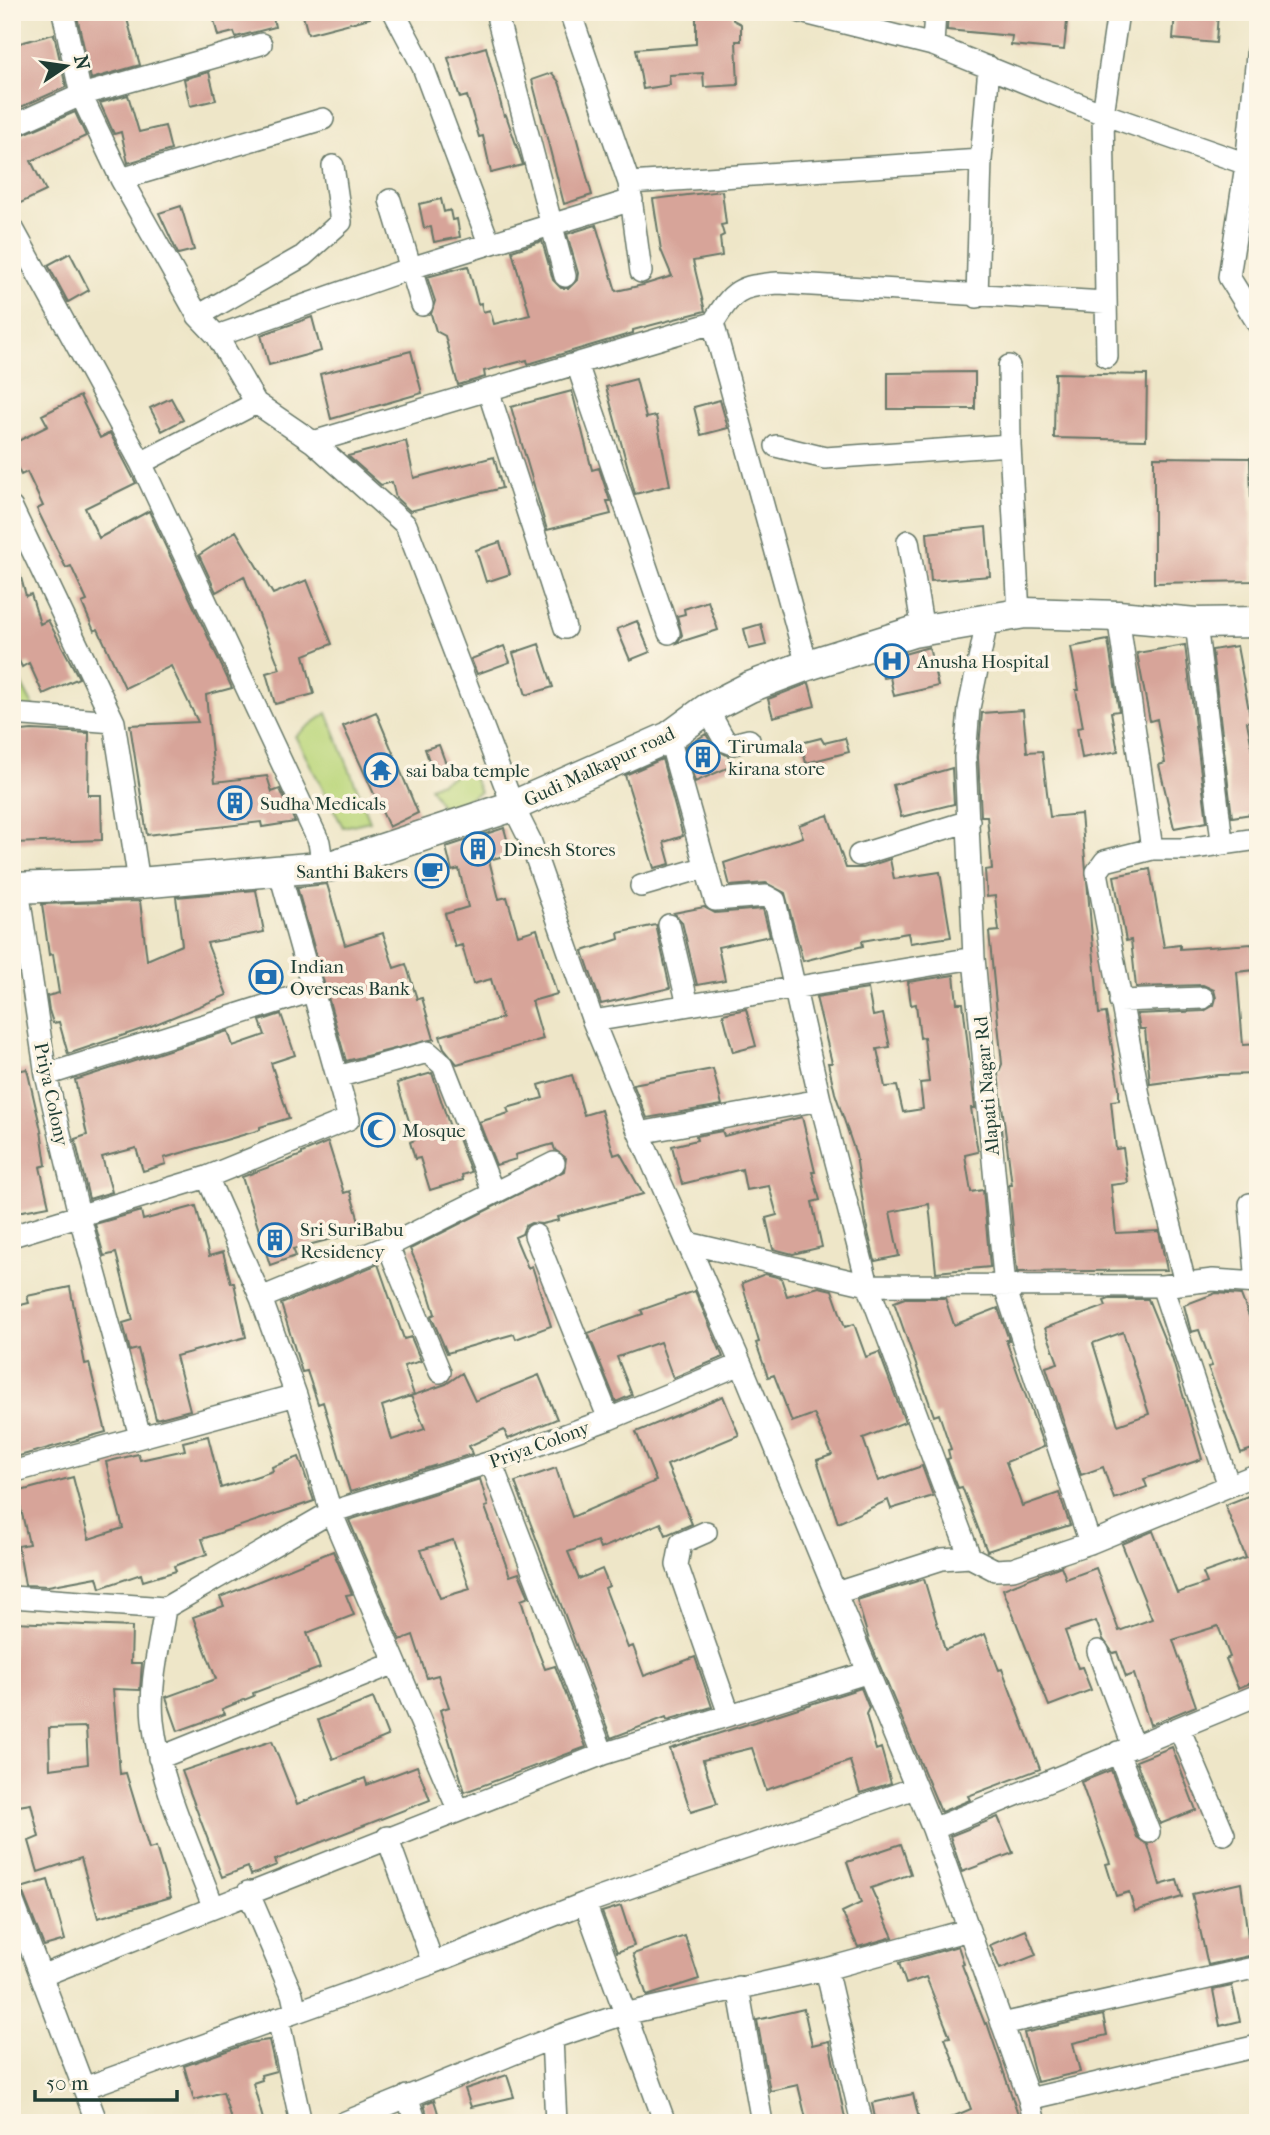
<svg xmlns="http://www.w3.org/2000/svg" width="1270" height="2135" font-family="'IM FELL French Canon',serif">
  <rect width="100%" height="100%" fill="#fcf5e5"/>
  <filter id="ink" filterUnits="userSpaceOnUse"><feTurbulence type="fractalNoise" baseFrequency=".0143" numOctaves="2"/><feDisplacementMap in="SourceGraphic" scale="14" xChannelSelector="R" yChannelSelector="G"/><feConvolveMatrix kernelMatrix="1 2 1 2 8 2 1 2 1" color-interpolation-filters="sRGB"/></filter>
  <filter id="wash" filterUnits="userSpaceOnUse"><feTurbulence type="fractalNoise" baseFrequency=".00686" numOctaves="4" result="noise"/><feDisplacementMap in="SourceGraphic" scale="28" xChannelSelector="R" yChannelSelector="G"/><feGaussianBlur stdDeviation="1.57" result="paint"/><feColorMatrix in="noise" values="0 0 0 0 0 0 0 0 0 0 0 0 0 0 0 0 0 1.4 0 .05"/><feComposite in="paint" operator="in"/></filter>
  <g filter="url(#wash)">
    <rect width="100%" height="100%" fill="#eee6c8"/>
    <path fill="#bcd77d" stroke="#6e8a58" stroke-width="2" d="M12,666L38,715L12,712Z
      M327,713L370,821L343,827L295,736Z
      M470,768L480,792L444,811L430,787Z"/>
    <g id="blocks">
      <path fill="#d7a499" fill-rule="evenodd" d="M76,12H125L140,65L91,79Z
        M212,12H272L275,27L236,37L234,32L218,36Z
        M302,12H370V18L308,34Z
        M696,12H733V20L741,24V41H736L738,85L704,87L703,73L669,75L670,85L643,89L636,49L696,44Z
        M948,12H1068L1064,50L1011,45L1012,36L947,30Z
        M1175,12H1218L1216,43L1173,39Z
        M54,34L66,87L12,111V45Z
        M486,47L504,116L506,115L523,165L491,173L483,136L479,137L467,96L460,98L448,58Z
        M209,72L216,100L190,106L184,79Z
        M552,73L559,82L570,114L592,195L564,204L532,80Z
        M128,95L139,132L165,126L171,150L128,163L121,132L114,134L100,103Z
        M75,112L86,136L31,161L46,191L12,207V139Z
        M1257,181H1258V226L1250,224Z
        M722,191L726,224L721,225L724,235L720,237L722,256L693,261L705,311L633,330V333L528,364L527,360L484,371L485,377L458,385L445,336L436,331L431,314L435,301L427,277L468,266L478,304L481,303L483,312L490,310L494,324L530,315L512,251L542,241L553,280L561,288H569L577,280L578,273L567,234L596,225L616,291L643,285L672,276L661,250L653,199Z
        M441,199L444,212L450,210L452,220L457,219L460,237L434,242L431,227L424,228L419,204Z
        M181,206L194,250L178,254L159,213Z
        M70,253L89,290L68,302L48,265Z
        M312,317L321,351L269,365L261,335Z
        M411,351L422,393L331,419L320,374Z
        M975,372V409H888V373Z
        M1055,373L1147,375L1146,440L1054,438Z
        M636,379L646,418L656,416L670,485L635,494L606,387Z
        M572,391L592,470L599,468L610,501H607L611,514L547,530L511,407Z
        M80,396L100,438L110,433L136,483L85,508L99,538L149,511L232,688L206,695L215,782L267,776L272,792L280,789L295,822L262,827L261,822L147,835L130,725L198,722L171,666L125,688L98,629L94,631L82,603L87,601L71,566L66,568L37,509L43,506L27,472L21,475L12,457V444L48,426L42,415Z
        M171,398L183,420L162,431L150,408Z
        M720,400L728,428L701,435L694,407Z
        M406,441L414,478L494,457L502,488L410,511L396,498L392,482L381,485L348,456Z
        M1154,457L1250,458L1253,581L1154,583Z
        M986,527L990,576L931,581L927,533Z
        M236,531L273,594L307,580L332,644L304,655L314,694L275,704L266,673L280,669L244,576L216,592L199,555Z
        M500,542L510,574L486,582L476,550Z
        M12,563H17L26,596L31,594L40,624L48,620L79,678L43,694L29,663L22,667L12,646Z
        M708,601L718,630L677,643L682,635L677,616L685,614L684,609Z
        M637,621L650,652L630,660L617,629Z
        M761,624L766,645L749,649L744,629Z
        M1108,640L1119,711L1111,712L1118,751L1082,758L1077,728L1083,727L1076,690H1079L1071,647Z
        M539,644L553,687L526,695L513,653Z
        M1185,645L1207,822L1174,828L1159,765L1165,763L1157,719L1150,721L1137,653Z
        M504,646L510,662L477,674L471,659Z
        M1237,646L1251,721L1247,722L1257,773L1253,774L1258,813L1232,817L1212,650Z
        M929,647L938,686L894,696L890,677L883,678L879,661Z
        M809,683L815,706L773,717L768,699Z
        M1023,710L1027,752L1042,751L1050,817L1081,814L1099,1014L1106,1013L1119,1088V1100L1111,1101L1116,1149L1123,1148L1128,1183L1111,1185L1116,1233L1159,1231L1167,1270L1017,1272L1009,1185H1012L998,1074L1002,1064L989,932L999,931L995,896L987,897L985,870L992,869L987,816H981L978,757L982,713Z
        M376,712L418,813L389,827L343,726Z
        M32,730L89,733L88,795H101L102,840L12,843V732Z
        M706,734L714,748L728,756L732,766L695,782L685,747Z
        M821,738L824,743L845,738L849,752L806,763L801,743Z
        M439,745L447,767L433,772L425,749Z
        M662,759L683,836L664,842L670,864L654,868L625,775Z
        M952,768L954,804L901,817L893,785Z
        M828,815L846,868H863L890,859L894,879L940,872L951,937L910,943L908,933L862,941L863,946L803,961L785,893L766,883L730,886L724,863L803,837L799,825Z
        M504,828L511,854L489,860L499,899L507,897L518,935L537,929L557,994L532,1001L543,1039L457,1064L444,1048L440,1036L502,1018L491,979L473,984L462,945L455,947L445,914L468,907L459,869L452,871L446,847Z
        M1150,869L1164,947L1180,945V949L1252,944L1255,970L1237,972L1243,1045L1258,1044V1074L1218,1075L1150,1084L1145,1029H1140L1137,1014L1204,1011L1214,1005L1216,998L1214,990L1203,985L1136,987L1131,940L1126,941L1114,876Z
        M327,884L345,945L383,933L394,968L406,964L417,999L422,998L434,1039L346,1061L297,887Z
        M256,890L264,932L207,943L227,995L151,1026L68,1054L59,1022L53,1023L49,1010L47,996L59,993L53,954L49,955L42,904L140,901L147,960L182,945L176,897Z
        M704,907L715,913L763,909L770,936L718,947L725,980L697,985L682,922L674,913Z
        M656,925L670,988L601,1004L583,951L619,939L618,933Z
        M954,975L957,1003H963L975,1108H971L978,1152L965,1155L971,1192L983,1190L990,1267L936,1272L929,1204L890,1212L899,1256L875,1261L866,1224L856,1155L835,1093L828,1063H832L816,997L868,989L873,1016L883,1014L890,1047L877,1049L885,1087L897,1086L903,1112L923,1109L920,1083L929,1082L924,1037L920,1038L916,1004L911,1005L908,982Z
        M746,1009L756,1046L733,1052L723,1014Z
        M281,1014L295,1055L271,1063L289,1118L260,1127V1130L164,1158L166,1164L143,1171L136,1148L102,1157L112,1192L89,1199L75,1139L87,1135L75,1080L228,1031L233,1046L265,1035L260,1021Z
        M27,1069L41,1130L46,1165L40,1167L49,1206L12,1213V1072Z
        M713,1069L722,1105L647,1118L633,1084Z
        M432,1073L451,1130L454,1129L471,1172L462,1175L463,1180L430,1190L420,1158L415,1159L410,1142L415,1140L397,1083Z
        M572,1075L584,1115L601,1110L614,1155L620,1153L643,1194L558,1217L559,1220L542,1224L531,1223L525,1226L522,1234L515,1237L528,1268L532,1266L551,1326L516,1339L514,1334L447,1353L431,1316L435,1314L425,1282L410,1249L564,1171L566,1158L555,1150L553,1144L515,1155L516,1159L496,1165L479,1122L509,1113L507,1108L543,1098L539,1085Z
        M802,1117L815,1172H812L820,1200L812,1202L822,1247L793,1254L773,1249L766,1218L777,1215L769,1186L746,1190L742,1169L682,1184L672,1146L697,1140L696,1136L722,1131L724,1136Z
        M328,1142L344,1193L350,1191L362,1231L293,1249L296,1256L270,1265L242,1177L302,1155V1153Z
        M196,1206L209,1256L223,1252L231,1283H234L246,1337L176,1356L190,1410L156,1419L138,1349L130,1351L123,1323L133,1320L116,1253L104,1256L95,1224L141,1211L143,1220Z
        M378,1264L404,1339L411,1337L421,1361L404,1366L414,1395L446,1384L462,1373L475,1401L539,1375L557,1419L508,1439L504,1430L469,1446L472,1454L350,1492L323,1402L318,1404L307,1371L302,1372L281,1304ZM413,1395L411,1396L425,1429L392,1440L382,1406Z
        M765,1274L781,1278L787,1296L819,1287L832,1290L845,1327L854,1324L866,1357L879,1352L905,1422L863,1438L878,1481L922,1466L933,1496L891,1509L888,1500L838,1523L817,1460L832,1455L814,1414L792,1422L774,1375L768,1377L756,1343L759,1342L742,1283Z
        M70,1287L85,1364L89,1363L106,1432L12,1458V1307L29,1303L27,1296Z
        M695,1291L723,1357L673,1378L660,1342L617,1357L632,1395L616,1402L588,1333L643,1314L641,1310Z
        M1216,1293L1241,1295L1258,1340V1447L1241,1453L1208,1367L1212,1366L1199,1330L1191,1332L1184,1305Z
        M905,1298H945L954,1325L998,1308L1009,1340H1006L1044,1447L1006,1462L1022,1506L1059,1493L1070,1525L987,1551L962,1487L958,1488L947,1459L950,1458L948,1450L951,1449L939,1414L934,1416L894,1302Z
        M1109,1299H1148L1172,1358L1202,1459L1144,1479L1147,1487L1114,1499L1103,1467L1081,1475L1046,1367L1058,1363L1045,1328L1106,1306L1104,1301ZM1123,1332L1149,1414L1118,1425L1093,1343Z
        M723,1396L739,1435L667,1465L692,1524L666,1535L661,1523L600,1549L597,1541L568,1552L579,1579L602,1569L609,1586L605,1588L628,1648L633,1646L644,1676L695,1657L712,1707L667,1720L666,1717L611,1738L515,1482L556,1468L572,1517L656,1481L636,1432Z
        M208,1436L221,1488L273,1471L272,1467L299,1457L314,1501L202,1539L207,1554L174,1566L176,1571L143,1581L141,1574L100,1588L97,1577L48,1586L25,1585L18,1546L29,1544L17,1492L73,1477L89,1539L123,1528L106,1462L138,1454L140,1460L185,1450L183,1442Z
        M480,1479L488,1506L485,1507L510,1576L519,1573L529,1597L521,1600L534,1641L545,1669L555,1666L586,1747L465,1792L440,1710L449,1707L438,1675L427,1678L413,1635L400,1640L349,1520ZM453,1540L470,1589L440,1598L421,1550Z
        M1258,1492V1680L1238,1688L1226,1659L1230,1657L1218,1626L1173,1640L1196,1706L1150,1725L1134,1674L1126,1677L1117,1652L1113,1653L1103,1639L1096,1621L1065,1631L1078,1668L1082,1667L1091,1690L1049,1706L1003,1589L1061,1566L1066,1579L1096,1568L1119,1631L1152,1619L1122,1544L1153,1531L1177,1593L1207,1583L1203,1573L1246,1558L1225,1505Z
        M333,1551L352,1594L346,1595L354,1615L307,1633L320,1668L253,1693L254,1696L222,1709L225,1714L178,1731L166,1697L216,1679L193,1617L224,1606L220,1597Z
        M924,1579L945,1650L985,1634L999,1670L1002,1669L1040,1769L968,1796L970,1800L941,1812L869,1640L857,1600Z
        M13,1622L132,1627L131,1663H142L140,1690L113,1689L120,1774L126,1773L149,1849L156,1847L171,1897L98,1918L81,1858L38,1872L29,1841L39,1837L31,1804L12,1807ZM86,1727L88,1764L50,1769L49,1728Z
        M861,1688L869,1708L866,1714L876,1750L881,1748L891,1783L860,1793L850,1761L766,1790L752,1748L703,1760L717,1804L691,1812L670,1749Z
        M373,1698L388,1736L333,1759L318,1720Z
        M272,1741L297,1804L365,1778L367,1785L417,1766L430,1800L275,1860L277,1865L251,1875L248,1867L222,1877L182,1771Z
        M1172,1747L1196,1810L1160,1824L1136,1761Z
        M1111,1770L1137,1837L1148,1845L1160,1885L1177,1880L1182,1897L1135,1911L1129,1892L1116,1896L1106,1864L1110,1863L1081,1782Z
        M998,1817L1013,1853L962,1872L950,1836Z
        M901,1844L911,1874L871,1888L893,1937L858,1947L842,1912L861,1903L847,1862Z
        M48,1880L65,1940L44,1946L21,1888Z
        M1241,1883L1248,1937L1258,1935V1954L1208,1965L1192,1894Z
        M621,1906L634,1946L617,1952L602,1912Z
        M1026,1930L1036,1955L1000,1969L990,1945Z
        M685,1936L699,1979L647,1996L633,1954Z
        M958,1946L964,1964L962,1965L985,2024L987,2023L1021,2123H938L971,2109L945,2038L950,2037L926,1977L906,1984L899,1963Z
        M1232,1986L1240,2021L1220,2026L1213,1990Z
        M804,2009L812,2045L829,2041L846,2123H807L798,2085L770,2091L757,2020Z
        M1103,2015L1107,2035L1073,2043L1080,2072L1037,2082L1024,2033Z
        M269,2040L276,2071L261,2075L262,2080L253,2083L264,2123H232L223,2092L194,2100L184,2066L249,2043Z
        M507,2075L514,2097L471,2107L465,2089Z
        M913,2094L920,2123H876L872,2103Z
        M434,2100L441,2123H429L424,2104Z"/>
    </g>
  </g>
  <g filter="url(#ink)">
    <use href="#blocks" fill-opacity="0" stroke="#677868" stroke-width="2"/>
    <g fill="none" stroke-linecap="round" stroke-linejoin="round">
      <defs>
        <path id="street" d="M63,12L81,95L121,179L198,316L217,336L256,403L313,442L406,525L513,806L530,840L593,1021L639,1133L741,1364L933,1829L1029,2099L1035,2123
          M394,12L423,67L489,243
          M570,12L629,183L641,272
          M801,12L933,45L1103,114L1258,168
          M498,20L565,276
          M933,45L935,12
          M1258,46L1246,165L1229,277L1258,324
          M12,126L81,95L261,44
          M121,179L323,119
          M629,183L981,160
          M390,200L422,305
          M12,227L141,463L319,842L323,867
          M977,297L981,160L989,67
          M198,316L303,256L341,222L333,166
          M713,323L807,665
          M217,336L411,268L632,200
          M1107,357L1103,114L1118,12
          M577,364L669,633
          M1009,366L1010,445
          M488,390L565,628
          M313,442L713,323C733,290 739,286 778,283L1105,302
          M776,446L825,458L1010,445L1019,614
          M141,463L256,403
          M12,508L114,722L139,882
          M908,541L923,630
          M1118,616L1152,849
          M988,617L969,708L965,757L974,958L1005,1287L1090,1543
          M1196,623L1222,841
          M707,709L725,741L733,744L749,740
          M12,714L114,722
          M669,737L715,900L766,896L775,901L820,1100L868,1285L970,1557
          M859,855L969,821
          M641,886L706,867
          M18,889L46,1075L79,1214L140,1436
          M669,925L688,1005
          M1120,1001L1203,998
          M593,1021L974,958
          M46,1075L312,991
          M337,1077L428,1052L443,1065L493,1192
          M639,1133L820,1100
          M207,1177L261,1298L296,1395L331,1512L458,1809
          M1250,1204L1257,1283
          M535,1235L609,1419
          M12,1236L207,1177L349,1119L279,870
          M688,1243L868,1285L1162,1286L1213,1280L1258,1283
          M388,1246L440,1372
          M1185,1283L1141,1106L1097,872L1105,861L1152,849H1186L1258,839
          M1162,1286L1229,1486
          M261,1298L388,1246L554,1163
          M491,1462L603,1754
          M12,1472L296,1395
          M706,1532L681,1543L677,1565L729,1714
          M836,1593L942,1559L970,1557L995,1570L1013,1569L1090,1543L1258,1474
          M12,1597L165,1608L331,1512L491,1462L609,1419L741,1364
          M165,1608C160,1644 149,1683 153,1721C160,1784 191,1847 213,1906
          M1098,1651L1133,1746
          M1179,1728L1224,1834
          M1118,1752L1149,1832
          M159,1758L395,1663
          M933,1829L1258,1695
          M387,1837L433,1963
          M248,1892L292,1994L296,2012
          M12,1899L97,2123
          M585,1903L665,2123
          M826,1969L862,2123
          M41,1976L603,1754L866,1673
          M738,1987L761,2117
          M278,2018L301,2123
          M1002,2024L1258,1967
          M552,2038L556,2123
          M84,2088L433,1963L585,1903L915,1788
          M407,2096L416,2123
          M1029,2099L1258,2046
          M343,2123L552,2038L624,2014L826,1969L968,1930"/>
        <path id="secondary" d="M12,888L128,884L331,866L513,806L669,737L707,709L750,687L805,666L913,632L1025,613L1118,616L1196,623L1258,622"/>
      </defs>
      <use href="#street" stroke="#677868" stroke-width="24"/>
      <use href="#secondary" stroke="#677868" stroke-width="33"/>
      <use href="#street" stroke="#fff" stroke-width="21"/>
      <use href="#secondary" stroke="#fff" stroke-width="30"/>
    </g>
  </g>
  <defs>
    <symbol id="hospital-ring" viewBox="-11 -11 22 22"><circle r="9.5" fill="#fcf5e5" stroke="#1f6fb2" stroke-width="1.5"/><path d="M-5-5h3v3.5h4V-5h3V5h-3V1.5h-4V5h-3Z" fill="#1f6fb2"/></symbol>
    <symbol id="building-ring" viewBox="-11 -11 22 22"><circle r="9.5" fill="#fcf5e5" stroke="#1f6fb2" stroke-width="1.5"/><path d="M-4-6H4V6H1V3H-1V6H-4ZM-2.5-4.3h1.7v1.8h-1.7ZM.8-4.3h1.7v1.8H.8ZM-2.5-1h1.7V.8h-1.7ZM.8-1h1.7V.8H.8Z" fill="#1f6fb2"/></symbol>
    <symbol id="temple-ring" viewBox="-11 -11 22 22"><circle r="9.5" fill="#fcf5e5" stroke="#1f6fb2" stroke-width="1.5"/><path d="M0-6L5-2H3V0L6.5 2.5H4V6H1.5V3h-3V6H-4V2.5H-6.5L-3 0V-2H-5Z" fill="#1f6fb2"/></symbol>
    <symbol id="cafe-ring" viewBox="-11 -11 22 22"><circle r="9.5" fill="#fcf5e5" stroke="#1f6fb2" stroke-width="1.5"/><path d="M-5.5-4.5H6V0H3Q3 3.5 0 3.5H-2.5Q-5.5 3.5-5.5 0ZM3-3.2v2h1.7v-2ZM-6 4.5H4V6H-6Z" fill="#1f6fb2"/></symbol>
    <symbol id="bank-ring" viewBox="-11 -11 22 22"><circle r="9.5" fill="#fcf5e5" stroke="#1f6fb2" stroke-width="1.5"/><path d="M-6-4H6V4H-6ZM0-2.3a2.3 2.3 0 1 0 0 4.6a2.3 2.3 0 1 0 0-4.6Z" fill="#1f6fb2"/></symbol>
    <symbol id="mosque-ring" viewBox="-11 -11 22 22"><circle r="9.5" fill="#fcf5e5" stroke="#1f6fb2" stroke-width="1.5"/><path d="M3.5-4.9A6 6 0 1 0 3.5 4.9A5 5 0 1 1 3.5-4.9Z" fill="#1f6fb2"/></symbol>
  </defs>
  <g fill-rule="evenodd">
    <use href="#hospital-ring" x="873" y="642" width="38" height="38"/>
    <use href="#building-ring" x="684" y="738" width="38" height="38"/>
    <use href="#temple-ring" x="362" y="751" width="38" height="38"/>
    <use href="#building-ring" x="216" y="784" width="38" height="38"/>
    <use href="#building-ring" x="459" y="830" width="38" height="38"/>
    <use href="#cafe-ring" x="413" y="852" width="38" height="38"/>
    <use href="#bank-ring" x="247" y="958" width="38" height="38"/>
    <use href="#mosque-ring" x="359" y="1111" width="38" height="38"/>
    <use href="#building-ring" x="256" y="1221" width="38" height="38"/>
  </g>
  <g text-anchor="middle" stroke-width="7" stroke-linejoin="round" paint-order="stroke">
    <g font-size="19" fill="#1f3d34" stroke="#fcf5e5" text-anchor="start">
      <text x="917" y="668">Anusha Hospital</text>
      <text x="728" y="753">Tirumala<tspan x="728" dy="22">kirana store</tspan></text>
      <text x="406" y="777">sai baba temple</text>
      <text x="260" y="810">Sudha Medicals</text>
      <text x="503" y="856">Dinesh Stores</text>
      <text x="408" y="878" text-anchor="end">Santhi Bakers</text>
      <text x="290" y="973">Indian<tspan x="290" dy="22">Overseas Bank</tspan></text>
      <text x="402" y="1137">Mosque</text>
      <text x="300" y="1236">Sri SuriBabu<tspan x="300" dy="22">Residency</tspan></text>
    </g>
    <g font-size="19" fill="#1f3d34" stroke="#fcf5e5">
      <text transform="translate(599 766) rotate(-25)" y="7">Gudi Malkapur road</text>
      <text transform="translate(986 1086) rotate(-95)" y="7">Alapati Nagar Rd</text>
      <text transform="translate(52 1094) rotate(78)" y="7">Priya Colony</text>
      <text transform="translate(539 1444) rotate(-20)" y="7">Priya Colony</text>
    </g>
  </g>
  <rect width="1270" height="2135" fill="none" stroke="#fcf5e5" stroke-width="42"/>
  <g transform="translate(66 66) rotate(77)" stroke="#fcf5e5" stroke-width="5" paint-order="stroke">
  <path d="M0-5L12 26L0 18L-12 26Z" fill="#1f3d34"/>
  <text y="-10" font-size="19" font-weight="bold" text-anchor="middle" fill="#1f3d34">N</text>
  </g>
  <path d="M35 2090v10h142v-10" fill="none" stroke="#1f3d34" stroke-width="3.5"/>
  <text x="46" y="2090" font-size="21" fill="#1f3d34" stroke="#fcf5e5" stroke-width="5" paint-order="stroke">50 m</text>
</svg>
